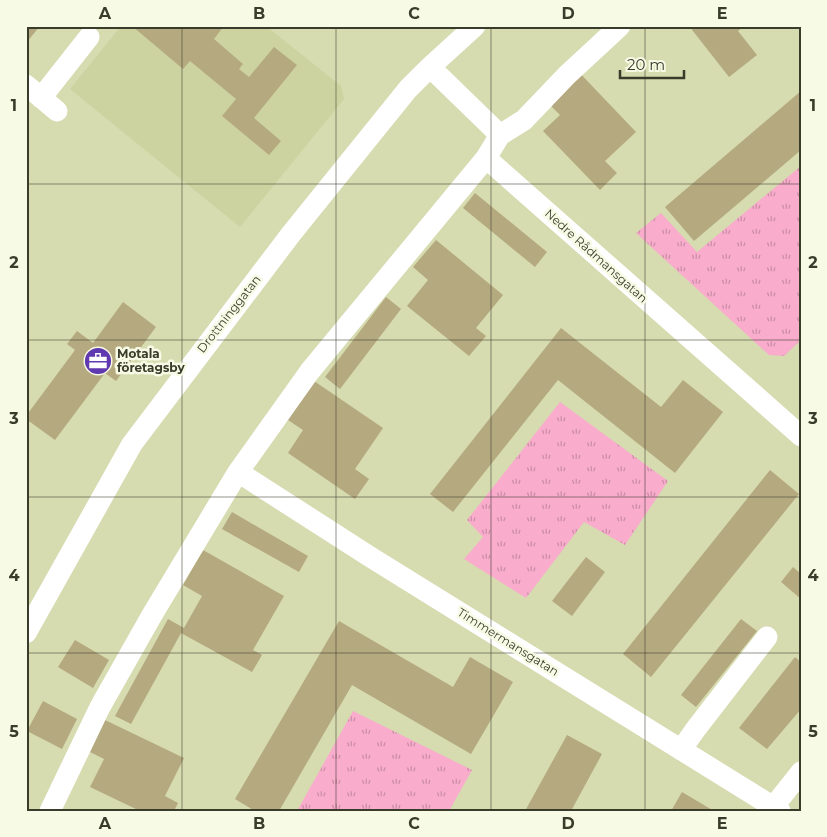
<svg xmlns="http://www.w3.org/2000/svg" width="827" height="837" font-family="Montserrat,sans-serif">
  <defs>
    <pattern id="grass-tufts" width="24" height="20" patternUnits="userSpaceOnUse" patternTransform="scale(1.25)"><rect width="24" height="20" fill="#f9accc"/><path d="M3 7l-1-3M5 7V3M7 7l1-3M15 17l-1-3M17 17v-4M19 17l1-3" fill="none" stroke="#cb8da6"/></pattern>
  </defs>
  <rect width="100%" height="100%" fill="#d6dbb0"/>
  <path fill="#cdd3a0" d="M121,26H266L341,86L344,99L240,227L70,89Z"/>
  <path fill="url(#grass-tufts)" d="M801,166V340L784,356L769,355L636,233L661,213L697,252Z
    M560,402L668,481L625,545L584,522L526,598L464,559L483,537L467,520Z
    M353,711L472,770L449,811H297Z"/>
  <path fill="#b5a97f" d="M26,26H40L26,43Z
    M132,26H167L170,29L172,26H224L214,39L243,64L239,69L249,77L274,47L297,65L254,118L281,141L269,155L222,116L236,99L190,61L183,69Z
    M689,26H744L738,31L757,55L729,77Z
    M574,67L636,132L605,161L617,173L600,190L543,131L560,115L542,97Z
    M801,91V150L694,241L665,207Z
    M475,193L547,252L535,267L463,208Z
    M436,240L503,295L476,328L486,336L469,356L407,306L428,280L413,267Z
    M386,297L401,309L340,389L325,377Z
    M123,302L156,327L116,381L105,373L55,440L26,419V416L75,350L67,344L77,331L93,343Z
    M561,328L661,407L683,380L723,412L675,473L558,380L453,512L430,494Z
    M314,381L383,428L355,469L369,479L355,499L288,453L303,430L288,420Z
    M770,470L799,494L651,677L623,654Z
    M232,512L308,556L299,572L222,529Z
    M203,550L284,596L253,650L262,655L252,672L181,633L131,724L115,716L168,619L184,628L202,596L183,585Z
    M586,557L605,572L572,616L552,601Z
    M793,567L801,574V599L781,582Z
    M741,619L757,631L696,707L681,695Z
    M339,621L453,687L470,657L513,682L471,754L352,685L279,811H255L235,799Z
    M75,640L109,660L93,688L58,667Z
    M795,657L801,662V709L767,749L739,728Z
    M43,701L77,719L62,749L27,731Z
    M105,720L184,758L165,796L178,803L174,811H140L90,787L104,759L90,752Z
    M567,735L602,754L571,811H525Z
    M682,792L714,811H671Z"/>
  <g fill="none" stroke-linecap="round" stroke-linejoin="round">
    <path stroke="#fff" stroke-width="21" d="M430,67L500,135L486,158L801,436
      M26,85L57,111
      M41,98L89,37
      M500,135L524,120L567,75L620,26
      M238,472L372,558L780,811
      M26,633L132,444L291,234L408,89L430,67L475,26
      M681,750L695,730L767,637
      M50,811L100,707L152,615L238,472L310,371L486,158
      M770,811L801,772"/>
  </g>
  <path fill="none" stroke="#3a3c2b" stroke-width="1" stroke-opacity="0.55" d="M182,26V811M336,26V811M491,26V811M645,26V811M26,184H801M26,340H801M26,497H801M26,653H801"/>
  <defs>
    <symbol id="office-disc" viewBox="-11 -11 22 22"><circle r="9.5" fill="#6038b0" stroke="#f7fae4"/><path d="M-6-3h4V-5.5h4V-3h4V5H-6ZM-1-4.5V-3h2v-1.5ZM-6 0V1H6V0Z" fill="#fff"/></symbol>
  </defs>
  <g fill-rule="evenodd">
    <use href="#office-disc" x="82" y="345" width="32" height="32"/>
  </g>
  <g text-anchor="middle" stroke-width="5" stroke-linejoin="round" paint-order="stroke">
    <g font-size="12" fill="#3a3c2b" stroke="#f7fae4">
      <text transform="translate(596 256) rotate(42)" y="4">Nedre Rådmansgatan</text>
      <text transform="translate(229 314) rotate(-52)" y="4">Drottninggatan</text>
      <text transform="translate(508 642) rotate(32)" y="4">Timmermansgatan</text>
    </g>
    <g font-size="12" font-weight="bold" fill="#3a3c2b" stroke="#f7fae4" text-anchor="start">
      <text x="117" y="358">Motala<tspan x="117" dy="14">företagsby</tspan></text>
    </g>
  </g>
  <rect width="827" height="837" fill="none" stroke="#f7fae4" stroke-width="55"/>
  <path d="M620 70v8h64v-8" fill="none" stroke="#3a3c2b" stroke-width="2.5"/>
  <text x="627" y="70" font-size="15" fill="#3a3c2b" stroke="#f7fae4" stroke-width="4" paint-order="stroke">20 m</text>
  <rect x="28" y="28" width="772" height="782" fill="none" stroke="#3a3c2b" stroke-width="2"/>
  <g font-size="16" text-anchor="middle" font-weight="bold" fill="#3a3c2b">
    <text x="105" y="19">A</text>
    <text x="259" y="19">B</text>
    <text x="414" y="19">C</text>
    <text x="568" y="19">D</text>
    <text x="722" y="19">E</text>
    <text x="14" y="111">1</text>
    <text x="813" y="111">1</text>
    <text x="14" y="268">2</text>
    <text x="813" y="268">2</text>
    <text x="14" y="424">3</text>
    <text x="813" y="424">3</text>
    <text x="14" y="581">4</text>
    <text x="813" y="581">4</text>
    <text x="14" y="737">5</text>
    <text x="813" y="737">5</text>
    <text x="105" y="829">A</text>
    <text x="259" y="829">B</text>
    <text x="414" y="829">C</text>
    <text x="568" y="829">D</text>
    <text x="722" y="829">E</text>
  </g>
</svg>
